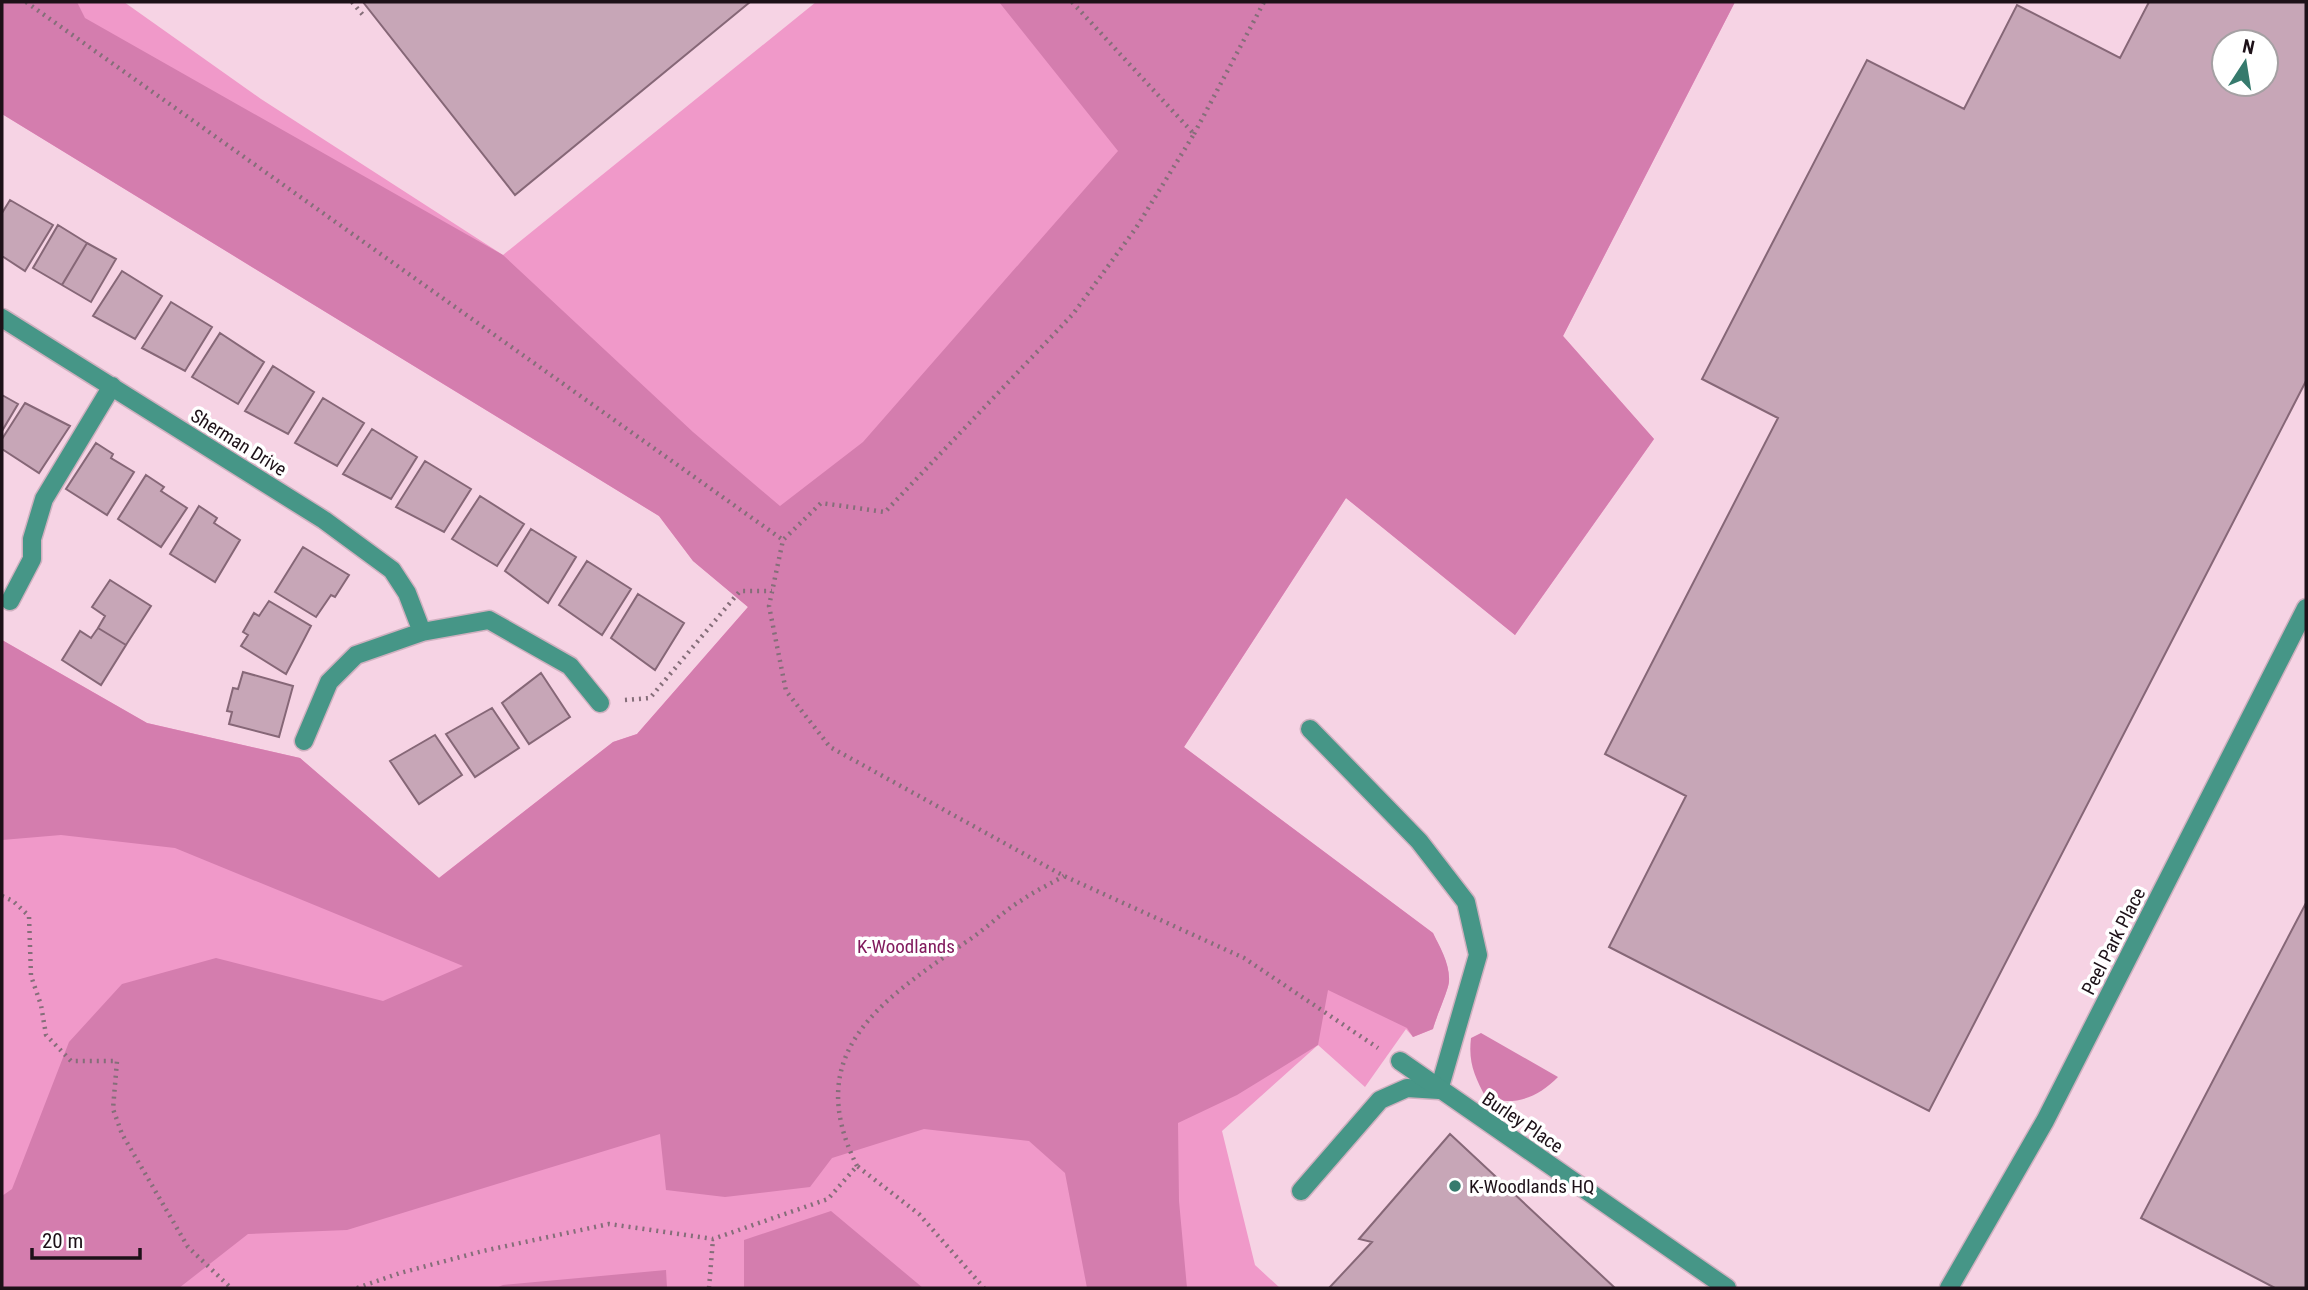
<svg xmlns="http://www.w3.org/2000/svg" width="2308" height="1290" font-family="'Roboto Condensed',sans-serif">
  <rect width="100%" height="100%" fill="#f6d3e4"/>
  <path fill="#f099c9" d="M2,2H124L261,99L503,255L816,2H1735L1563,336L1654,439L1515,635L1346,498L1184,747L1433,933C1439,947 1450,964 1449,981C1449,989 1436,1017 1433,1029L1413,1037L1406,1029L1365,1087L1318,1045L1222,1131L1255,1265L1280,1288H2V640L147,723L300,758L439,878L613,742L637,734L748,607L693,561L659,516L2,114Z"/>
  <path fill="#d47dae" d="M2,2H77L85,18L503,255L693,432L780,506L863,442L1118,151L999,2H1735L1563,336L1654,439L1515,635L1346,498L1184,747L1433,933C1440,947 1450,964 1449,981C1449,989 1436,1017 1433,1029L1413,1037L1407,1028L1328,990L1318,1045L1237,1095L1178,1123L1179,1201L1187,1288H1087L1065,1173L1029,1141L924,1129L832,1158L810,1187L725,1197L666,1190L660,1134L347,1230L248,1234L179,1288H2V1196L12,1189L69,1042L122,984L216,958L383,1001L463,966L175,848L61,835L2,840V640L147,723L300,758L439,878L613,742L637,734L748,607L693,561L659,516L2,114Z
    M1481,1033L1558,1077C1537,1098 1516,1106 1486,1098C1475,1077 1468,1063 1471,1038Z
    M831,1211L923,1288H744V1240Z
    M666,1270L667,1288H496L503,1285Z"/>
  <path fill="#c7a6b7" stroke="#866777" stroke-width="2" fill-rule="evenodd" d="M363,2H750L515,195Z
    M2149,2H2306V381L1929,1111L1609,947L1686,796L1605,754L1778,418L1702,379L1867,60L1964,109L2017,5L2120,58ZM2224,42H2266V84H2224Z
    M10,200L53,225L25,271L2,256V213Z
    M58,225L87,243L62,285L33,268Z
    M87,243L116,259L91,302L62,285Z
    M122,271L162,296L135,339L93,316Z
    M171,302L212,327L185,371L142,348Z
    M220,333L264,362L238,404L192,377Z
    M273,366L314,392L288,434L245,411Z
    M2,395L18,404L2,431Z
    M323,398L364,423L337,466L295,443Z
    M25,403L70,426L39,473L2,449V439Z
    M372,429L417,457L391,499L343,474Z
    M96,443L113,454L111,458L134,472L107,515L66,489Z
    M425,461L471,489L444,532L396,507Z
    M146,475L164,487L161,491L187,508L161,547L118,519Z
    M480,496L524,524L497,566L452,539Z
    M199,506L217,518L214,523L240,540L215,582L170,554Z
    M531,529L576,557L548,603L505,571Z
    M303,547L349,575L335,597L331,595L316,617L275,592Z
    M587,561L631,589L602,635L559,605Z
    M110,580L151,606L126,645L98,628L105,616L92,607Z
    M638,594L684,623L655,670L611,638Z
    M269,601L311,626L286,674L241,646L248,635L243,632L254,613L259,616Z
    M98,628L126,645L101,685L62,660L80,631L91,638Z
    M243,672L293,686L279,737L229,724L232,712L227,711L233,688L238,689Z
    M541,673L570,717L529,744L502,703Z
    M492,708L519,748L475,777L446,734Z
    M435,735L462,775L419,804L390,761Z
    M2306,903V1288H2275L2141,1218Z
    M1450,1134L1615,1288H1329L1372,1242L1359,1239Z"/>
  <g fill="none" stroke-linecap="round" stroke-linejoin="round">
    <defs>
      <path id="service" d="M1301,1191L1380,1100L1407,1088L1439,1090L1478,955L1466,902L1419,841L1310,729"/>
      <path id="minor" d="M2,318L324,520L392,570L407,593L422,632
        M10,601L32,559V539L44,499L112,386
        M304,741L329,682L356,655L422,632L489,620L570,666L600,703
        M1400,1061L1727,1288
        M1949,1288L2045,1121L2306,608"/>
    </defs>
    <use href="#service" stroke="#cfb0bf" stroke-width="21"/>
    <use href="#minor" stroke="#cfb0bf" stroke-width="21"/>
    <path stroke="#856e79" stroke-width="4.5" stroke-dasharray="2 5" stroke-linecap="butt" d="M26,2L783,540
      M352,2L363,15
      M1072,2L1194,134L1136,228L1073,314L885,512L821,503L783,540L769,606L786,691L830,747L1064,876L1244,958L1378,1048
      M1194,134L1264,2
      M625,700L650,698L740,591H772
      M2,896L13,901L29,916L31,976L41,1005L46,1035L71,1061H117L113,1109L122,1134L188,1247L231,1288
      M857,1166C800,1052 882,1000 966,942C986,929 1002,912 1022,900C1035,891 1050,884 1064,876
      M357,1288L400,1273L483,1251L609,1224L713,1239L828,1199L857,1166L919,1214L984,1288
      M709,1288L713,1239"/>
    <use href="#service" stroke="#469687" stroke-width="18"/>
    <use href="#minor" stroke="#469687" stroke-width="18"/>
  </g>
  <circle fill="#367a6d" stroke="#fff" stroke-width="2.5" cx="1455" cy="1186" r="7"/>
  <g text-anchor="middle" stroke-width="7" stroke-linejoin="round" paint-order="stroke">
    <g font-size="19" fill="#1d1118" stroke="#fff">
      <text transform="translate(239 442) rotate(32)" y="7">Sherman Drive</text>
      <text transform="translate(2113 941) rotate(-63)" y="7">Peel Park Place</text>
      <text transform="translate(1523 1122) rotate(34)" y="7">Burley Place</text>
    </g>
    <g font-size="19" fill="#811a5d" stroke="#fff">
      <text x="906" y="953">K-Woodlands</text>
    </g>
    <g font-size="19" fill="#1d1118" stroke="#fff" text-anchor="start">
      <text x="1469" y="1193">K-Woodlands HQ</text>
    </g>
  </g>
  <rect width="2308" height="1290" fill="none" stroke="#1d1118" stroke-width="7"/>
  <g transform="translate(2245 63) rotate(12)"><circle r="33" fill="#ffffff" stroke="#a5a0a3" stroke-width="2"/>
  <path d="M0-5L12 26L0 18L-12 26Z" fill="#367a6d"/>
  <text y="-10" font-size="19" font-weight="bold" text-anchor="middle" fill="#1d1118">N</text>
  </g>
  <path d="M32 1248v10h108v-10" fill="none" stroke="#1d1118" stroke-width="3.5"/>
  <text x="42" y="1248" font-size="21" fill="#1d1118" stroke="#ffffff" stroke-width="5" paint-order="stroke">20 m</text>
</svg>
